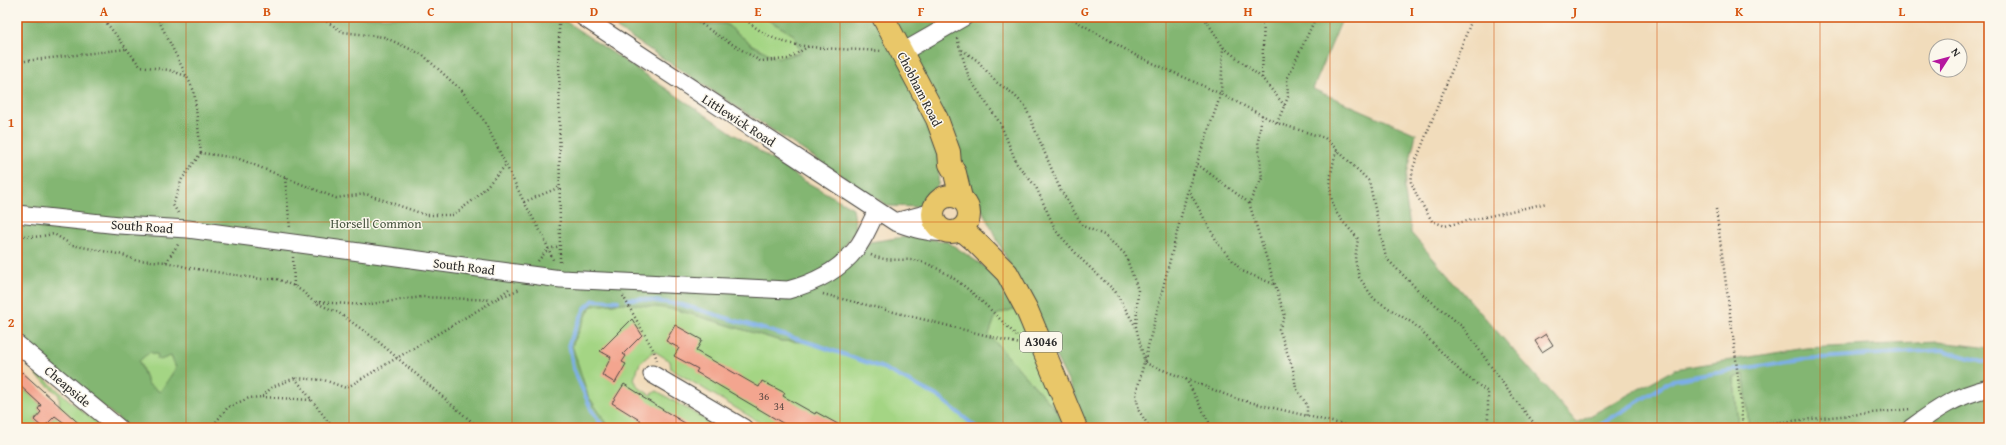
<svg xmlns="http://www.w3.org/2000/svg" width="2006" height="445" font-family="'Gentium Book Plus',serif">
  <rect width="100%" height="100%" fill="#fbf7ec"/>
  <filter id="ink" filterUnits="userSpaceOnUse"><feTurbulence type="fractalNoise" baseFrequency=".025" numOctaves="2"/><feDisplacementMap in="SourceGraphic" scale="8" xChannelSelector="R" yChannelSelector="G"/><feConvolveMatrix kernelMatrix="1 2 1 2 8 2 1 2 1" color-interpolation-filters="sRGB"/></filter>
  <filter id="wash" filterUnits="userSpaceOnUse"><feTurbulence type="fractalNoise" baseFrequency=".012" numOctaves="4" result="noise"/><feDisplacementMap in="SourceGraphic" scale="16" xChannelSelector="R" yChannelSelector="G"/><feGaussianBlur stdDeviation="0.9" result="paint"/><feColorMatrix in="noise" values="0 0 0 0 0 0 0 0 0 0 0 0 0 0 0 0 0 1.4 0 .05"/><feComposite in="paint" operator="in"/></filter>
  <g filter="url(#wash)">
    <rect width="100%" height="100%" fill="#f1dcbb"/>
    <path fill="#a4d584" stroke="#688058" d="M689,17H763L794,35L800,53L777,58L752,45L726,24H703Z
      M629,302L678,310L781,341L805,342L865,362L884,369L939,397L977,428H769L671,369L670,361L654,351L640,363L634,379L638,387L650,395L657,391L719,428H610L588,396L572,346L591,306Z
      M1016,308L1059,413L988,335L996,315Z
      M150,352L158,355L171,356L176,368L160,392L148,384L139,360Z
      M37,372L85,414L106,428H44L60,411L59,395L36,375Z
      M1744,374L1749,428H1738L1734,378Z
      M17,383L41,405L38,409L41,412L34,420L43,428H17Z"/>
    <path fill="#83b672" stroke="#57704e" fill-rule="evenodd" d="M17,17H559L801,179L853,208L856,229L833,263L841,275L870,242L911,236L948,242L994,273L1016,308L996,315L989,335L1062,417L1067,428H977L939,397L884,369L805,342L781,341L678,310L624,303L591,306L572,345L588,396L610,428H130L17,338ZM150,352L158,355L157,359L160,360L171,356L176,368L160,392L148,384L139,361Z
      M600,17H689L703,24H726L752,45L777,58L800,53L794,35L763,17H1343L1313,89L1416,134L1404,187L1411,233L1577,423L1675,369L1806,348L1939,342L1989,348V428H1749L1744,374L1734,378L1738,428H1083L1073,402L1076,397L956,158L940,156L938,185L920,207L888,206Z"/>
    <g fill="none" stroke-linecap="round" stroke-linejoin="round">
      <path stroke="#7caee8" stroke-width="4" d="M628,299H641L683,305L814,344L883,368L939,397L977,428
        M604,428L592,411L573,368L569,343L585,308L594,300L618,301
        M1595,428L1673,380L1803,359L1942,350L1983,362L1989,361"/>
    </g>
    <g id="blocks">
      <path fill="#f3a58f" d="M632,319L642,335L623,354L626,356L622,362L626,364L615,383L602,375L611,357L600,351Z
        M675,325L702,340L696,351L759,387L762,381L785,393L783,396L815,414L816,412L845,428H791L696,372L698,369L674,356L679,348L666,341Z
        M1546,334L1553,345L1542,352L1535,341Z
        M22,372L84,428H71L55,416L43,428L34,420L41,412L38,409L41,405L17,383V378Z
        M624,384L643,396L642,397L693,428H637L641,421L612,403Z"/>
    </g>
  </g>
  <g filter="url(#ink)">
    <use href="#blocks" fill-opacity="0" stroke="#494641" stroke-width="1"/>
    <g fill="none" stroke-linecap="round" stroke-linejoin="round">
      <defs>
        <path id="minor" d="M583,17L895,222C912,228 929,234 947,232
          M901,53L964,17
          M17,214L119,225L188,229L561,279L788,290C814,283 839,271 856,249C865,238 870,223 877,211
          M895,222L933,212
          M17,344L119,428
          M652,374L744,428
          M1911,428C1938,408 1956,396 1989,388"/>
        <path id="major" d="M883,17L937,119L949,152L950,164L955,173L961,198
          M933 214a18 18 0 1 1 36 0a18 18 0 1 1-36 0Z
          M961,229L974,240L1007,273L1027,310L1076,428"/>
      </defs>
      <use href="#minor" stroke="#494641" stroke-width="19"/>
      <use href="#major" stroke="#494641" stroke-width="24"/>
      <path stroke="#494641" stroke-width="2.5" stroke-dasharray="1 3" stroke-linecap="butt" d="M102,17L140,66L169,70L186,76
        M157,17L194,91L201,153L237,158L336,198L366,194L426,215H453L476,198L506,165
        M320,17L343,32L384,37L423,55L462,91L485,122L524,202L543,236L554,262
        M559,17L560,265
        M692,17L714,33L760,61L788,59L809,46
        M743,17C753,26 763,34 776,39C801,50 854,49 882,51
        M1069,17L1135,55L1221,94L1277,123L1325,138L1369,181L1386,258L1422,294L1463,327L1512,396L1538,428
        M1204,17L1223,47L1262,78L1285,106
        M1473,17L1413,168L1411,182L1417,196L1432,221L1445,226L1547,203
        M957,38L969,78L1000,123L1017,164L1036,187L1056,231L1082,260L1115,291L1136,327L1145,363
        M962,50L978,61L996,82L1012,93L1025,106L1060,189L1083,226L1104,235L1125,254L1138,290L1136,327
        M17,62L126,49
        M1262,78L1264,17
        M1262,115L1258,141L1262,178L1249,203L1285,316L1279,329L1293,369L1296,388L1307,405V416
        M1277,123L1288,97L1287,79L1316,17
        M1337,151C1330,170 1326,197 1338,215C1344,224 1352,231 1358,239L1355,259L1359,277L1374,299L1414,324L1463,374L1488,392V428
        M1197,164L1249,203
        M285,178L290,228
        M1188,189L1219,245L1242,271L1276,285
        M524,202L560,187
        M1716,209L1736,359L1743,428
        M178,213L173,205L182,179L201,153
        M17,232C28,240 41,236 54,234L72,245L123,255L135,260L166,262L190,268L261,279H277L294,286L302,291L314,302L339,313L374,338L479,428
        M871,255C890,264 910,256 925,263C962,277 991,311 1019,338
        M293,257L294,286
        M538,261L548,249L560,246
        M166,262L179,243
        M823,294L1024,345
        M623,296L654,351L657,360
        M499,298L520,289
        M316,302L363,305L422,297L495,300
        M1145,363L1237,399L1357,428
        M295,378L333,428
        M1186,379L1212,428
        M262,397L311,400
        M211,428L228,407L249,398L262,397L272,387L295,378L324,380L346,388L495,300L510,288
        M1150,428L1139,411L1136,394L1188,189L1221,94L1223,47
        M1721,428L1911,409
        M1987,428L1989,427"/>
      <use href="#minor" stroke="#fff" stroke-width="17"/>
      <use href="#major" stroke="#e9c769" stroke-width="22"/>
    </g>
  </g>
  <path fill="none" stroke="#d5540f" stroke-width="1" stroke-opacity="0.55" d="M186,17V428M349,17V428M512,17V428M676,17V428M840,17V428M1003,17V428M1166,17V428M1330,17V428M1494,17V428M1657,17V428M1820,17V428M17,222H1989"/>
  <g text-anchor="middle" stroke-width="3" stroke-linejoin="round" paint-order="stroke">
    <g font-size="11" fill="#5d4a44">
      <text x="764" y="400">36</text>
      <text x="779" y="410">34</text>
    </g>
    <rect fill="#fbf7ec" stroke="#696865" stroke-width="1" x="1020" y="332" width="42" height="20" rx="3"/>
    <g font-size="12" font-weight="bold" fill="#2b2b2b">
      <text x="1041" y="346">A3046</text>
    </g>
    <g font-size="13" fill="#2b2b2b" stroke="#fbf7ec">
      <text transform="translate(920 89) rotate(63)" y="5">Chobham Road</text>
      <text transform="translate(739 120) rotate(33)" y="5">Littlewick Road</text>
      <text transform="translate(142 226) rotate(4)" y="5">South Road</text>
      <text transform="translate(464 266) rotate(7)" y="5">South Road</text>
      <text transform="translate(68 386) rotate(40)" y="5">Cheapside</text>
    </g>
    <g font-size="13" fill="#495641" stroke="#fbf7ec">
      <text x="376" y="228">Horsell Common</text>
    </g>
  </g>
  <rect width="2006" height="445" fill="none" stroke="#fbf7ec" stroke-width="44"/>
  <g transform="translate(1948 58) rotate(54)"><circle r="19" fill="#fbf7ec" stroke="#a8a59f"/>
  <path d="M0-3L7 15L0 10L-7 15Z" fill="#b5179e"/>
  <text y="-6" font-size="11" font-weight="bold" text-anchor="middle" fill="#2b2b2b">N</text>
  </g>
  <rect x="22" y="22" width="1962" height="401" fill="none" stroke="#d5540f" stroke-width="1.5"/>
  <g font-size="13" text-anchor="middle" font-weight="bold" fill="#d5540f">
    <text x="104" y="16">A</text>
    <text x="267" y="16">B</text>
    <text x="431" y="16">C</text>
    <text x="594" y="16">D</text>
    <text x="758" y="16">E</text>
    <text x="921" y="16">F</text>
    <text x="1085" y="16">G</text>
    <text x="1248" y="16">H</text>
    <text x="1412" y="16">I</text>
    <text x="1575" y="16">J</text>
    <text x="1739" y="16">K</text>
    <text x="1902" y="16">L</text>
    <text x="11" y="127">1</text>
    <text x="11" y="327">2</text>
  </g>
</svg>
